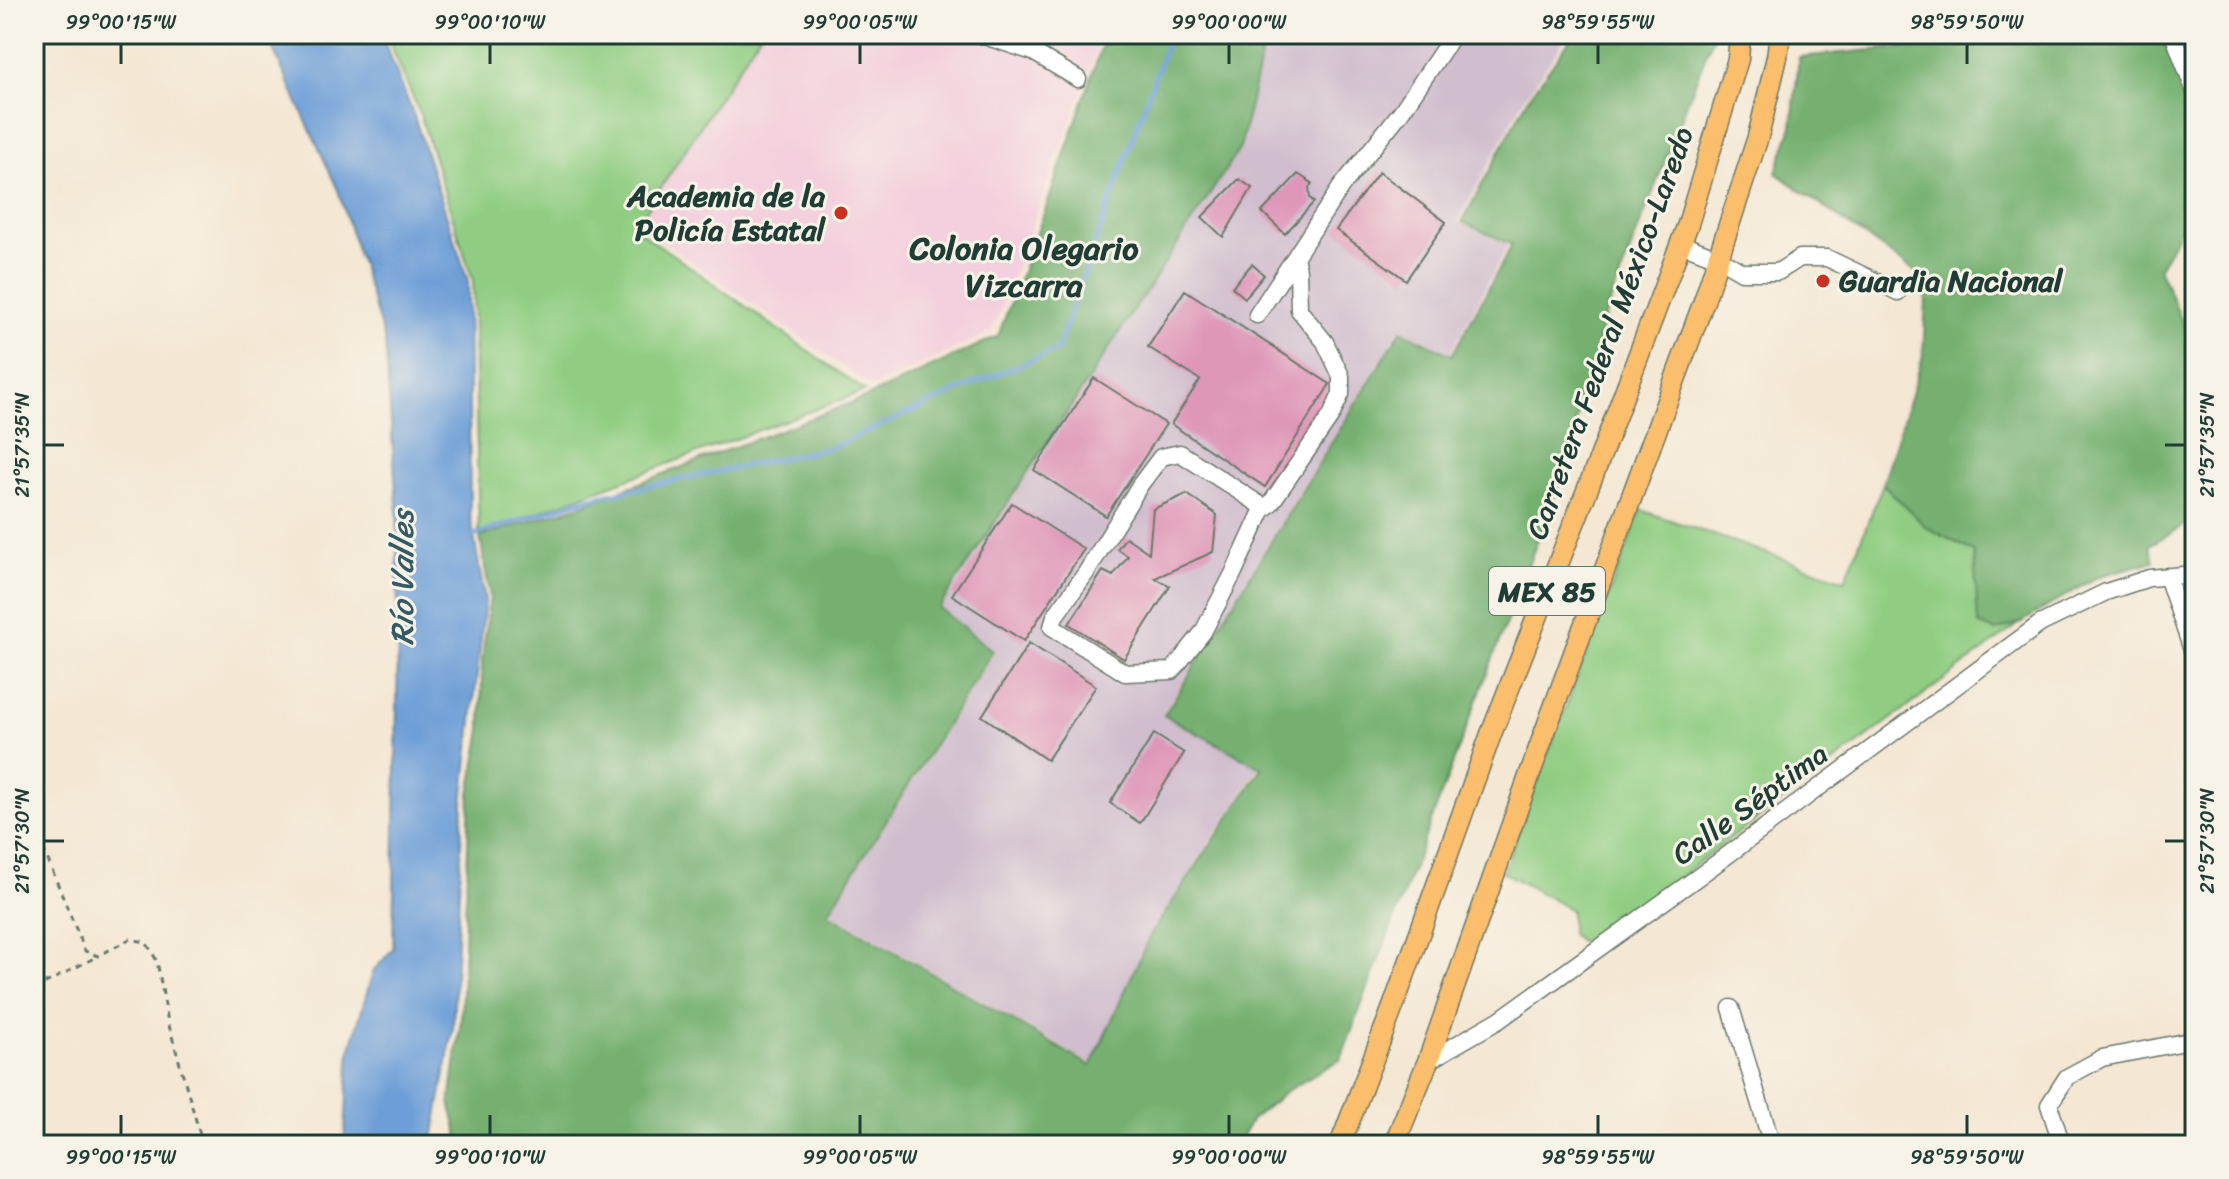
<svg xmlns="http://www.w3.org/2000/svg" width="2229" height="1179" font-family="Sriracha,sans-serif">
  <rect width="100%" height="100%" fill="#f7f3e8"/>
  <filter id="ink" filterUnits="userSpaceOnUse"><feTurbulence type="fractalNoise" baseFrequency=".0125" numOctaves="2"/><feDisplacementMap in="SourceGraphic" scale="16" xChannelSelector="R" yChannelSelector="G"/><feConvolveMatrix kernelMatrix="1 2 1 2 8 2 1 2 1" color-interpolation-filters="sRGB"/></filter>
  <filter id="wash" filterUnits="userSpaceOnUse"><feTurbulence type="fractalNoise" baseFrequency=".006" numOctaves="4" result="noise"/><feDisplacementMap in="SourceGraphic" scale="32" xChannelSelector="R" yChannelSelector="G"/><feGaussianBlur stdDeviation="1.8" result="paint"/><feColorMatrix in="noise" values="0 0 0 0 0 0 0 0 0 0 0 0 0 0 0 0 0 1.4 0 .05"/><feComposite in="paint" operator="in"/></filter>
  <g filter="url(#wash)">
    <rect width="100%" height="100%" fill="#f4e7d3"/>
    <path fill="#f4cfdd" d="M761,34H1103L992,332L872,387L637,224Z"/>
    <path fill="#d0bdcd" d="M1267,34H1569L1525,97L1458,222L1508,245L1451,352L1400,328L1162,715L1260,767L1148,935L1091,1064L830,912L995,651L941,608L1240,148Z"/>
    <path fill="#90cd82" stroke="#58855b" stroke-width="2" d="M386,34H760L635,228L865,391L479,534L473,281L420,114Z
      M1883,484L1926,527L1974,552L1995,631L2020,623L1587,946L1571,934V910L1503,872L1641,510L1845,580Z"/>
    <path fill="#74b070" stroke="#4a7652" stroke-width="2" d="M1106,34H1266L1240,148L939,608L993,651L828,913L1091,1066L1150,935L1262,768L1164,715L1401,330L1452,355L1512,245L1462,222L1527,100L1574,34H1714L1606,313L1560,481L1341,1059L1287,1091L1252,1119L1237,1145H459V1138L450,1102L461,1020L470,793L481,736L482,661L490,597L480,537L579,506L867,397L998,336L1042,219Z
      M2012,34H2144L2167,46L2195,128V203L2159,268L2195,351V519L2150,545L2154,561L2099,576L2020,623L1995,631L1978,624L1974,552L1926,527L1883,484L1923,356L1927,280L1776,173L1792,126L1799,57L2012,37Z"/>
    <path fill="#6d9ed7" stroke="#466e86" stroke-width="2" d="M266,34H381L414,116L468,281L470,514L485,600L463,804L453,1029L432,1145H344L350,1051L373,971L393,949L398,638L397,505L385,341L338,190Z"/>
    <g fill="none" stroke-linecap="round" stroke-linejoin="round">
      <path stroke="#6d9ed7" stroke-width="5" d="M469,537L582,500L830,448L975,383L1057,350L1170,34"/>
    </g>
    <g id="blocks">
      <path fill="#df97b8" d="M1379,172L1446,222L1406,280L1336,230Z
        M1298,174L1312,183L1309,188L1310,198L1314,202L1285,234L1262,212Z
        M1239,179L1252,188L1223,237L1202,217Z
        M1252,264L1264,275L1245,298L1232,287Z
        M1185,290L1330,384L1265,487L1171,424L1200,380L1148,347Z
        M1094,378L1166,424L1106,516L1034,470Z
        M1187,494L1217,515L1213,552L1155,578L1170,586L1124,659L1069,624L1103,571L1113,576L1128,556L1117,549L1126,537L1149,553L1153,509Z
        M1012,503L1084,549L1024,641L952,595Z
        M1029,643L1096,686L1047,760L982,716Z
        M1154,734L1184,753L1140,823L1110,803Z"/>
    </g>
  </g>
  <g filter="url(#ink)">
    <use href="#blocks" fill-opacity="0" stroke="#6a786c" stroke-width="2"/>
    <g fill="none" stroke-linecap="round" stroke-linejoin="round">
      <defs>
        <path id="minor" d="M978,34L1033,52L1078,79
          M2173,34L2195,92
          M1681,244L1718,258L1742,272H1778L1800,258H1827L1898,292
          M1257,315L1341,187L1401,112L1454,34
          M1265,508L1180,453L1161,457L1140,485L1086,573L1055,616L1052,627L1125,673L1172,671L1203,632L1234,572L1262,511L1271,503L1331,416L1341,394V376L1325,342L1299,310L1298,270L1295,257
          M2167,576L2195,659
          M1731,1008L1772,1145
          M1428,1061L1499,1020L1698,877L2040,624L2106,592L2149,578L2195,574
          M2062,1145L2049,1105L2067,1077L2102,1058L2195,1040"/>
        <path id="major" d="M1340,1145L1393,1007L1491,734L1601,455L1688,224L1738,59L1740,34
          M1394,1145L1428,1061L1543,737L1704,301L1758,137L1777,57L1780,34"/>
      </defs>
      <use href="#minor" stroke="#6a786c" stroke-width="19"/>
      <use href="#major" stroke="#6a786c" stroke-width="23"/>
      <path stroke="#6a786c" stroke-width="3" stroke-dasharray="6 6" stroke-linecap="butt" d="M34,36L41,34
        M34,826L85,951L98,956L130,939L146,942L157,961L168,1022L203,1145
        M34,989L98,956"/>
      <use href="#minor" stroke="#fff" stroke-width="16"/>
      <use href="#major" stroke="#fabe6d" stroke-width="20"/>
    </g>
  </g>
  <path fill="none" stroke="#1f3d34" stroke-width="3" d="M121,44V64M490,44V64M860,44V64M1229,44V64M1598,44V64M1967,44V64M44,445H64M2165,445H2185M44,841H64M2165,841H2185M121,1115V1135M490,1115V1135M860,1115V1135M1229,1115V1135M1598,1115V1135M1967,1115V1135"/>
  <g fill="#c8321e" stroke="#f7f3e8" stroke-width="3">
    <circle cx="841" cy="213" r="8"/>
    <circle cx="1823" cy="281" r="8"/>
  </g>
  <g text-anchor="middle" stroke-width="6" stroke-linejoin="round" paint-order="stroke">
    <rect fill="#f7f3e8" stroke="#60746a" stroke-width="2" x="1489" y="567" width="116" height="48" rx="6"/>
    <g font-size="28" font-weight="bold" fill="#1f3d34">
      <text x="1547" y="601">MEX 85</text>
    </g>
    <g font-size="30" font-weight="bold" fill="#1f3d34" stroke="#f7f3e8" text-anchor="end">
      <text x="825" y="206">Academia de la<tspan x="825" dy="34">Policía Estatal</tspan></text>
      <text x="1839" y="291" text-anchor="start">Guardia Nacional</text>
    </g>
    <g font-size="30" fill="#1f3d34" stroke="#f7f3e8">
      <text transform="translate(1610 333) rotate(-70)" y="10">Carretera Federal México-Laredo</text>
      <text transform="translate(1750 804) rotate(-36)" y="10">Calle Séptima</text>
    </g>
    <g font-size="32" font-weight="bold" fill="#1f3d34" stroke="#f7f3e8">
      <text x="1024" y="259">Colonia Olegario<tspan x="1024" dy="37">Vizcarra</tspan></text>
    </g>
    <g font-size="32" font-style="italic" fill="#365a65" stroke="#f7f3e8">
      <text transform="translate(402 578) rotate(-90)" y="11">Río Valles</text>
    </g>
  </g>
  <rect width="2229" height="1179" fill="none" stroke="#f7f3e8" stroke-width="88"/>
  <rect x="44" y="44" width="2141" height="1091" fill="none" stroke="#1f3d34" stroke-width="3"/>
  <g font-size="20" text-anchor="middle" fill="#1f3d34">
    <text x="121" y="29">99°00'15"W</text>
    <text x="490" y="29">99°00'10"W</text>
    <text x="860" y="29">99°00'05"W</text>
    <text x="1229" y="29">99°00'00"W</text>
    <text x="1598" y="29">98°59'55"W</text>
    <text x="1967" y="29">98°59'50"W</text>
    <text transform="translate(22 445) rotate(-90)" y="7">21°57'35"N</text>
    <text transform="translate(2207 445) rotate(-90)" y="7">21°57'35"N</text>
    <text transform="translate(22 841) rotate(-90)" y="7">21°57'30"N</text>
    <text transform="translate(2207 841) rotate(-90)" y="7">21°57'30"N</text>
    <text x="121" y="1164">99°00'15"W</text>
    <text x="490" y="1164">99°00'10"W</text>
    <text x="860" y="1164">99°00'05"W</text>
    <text x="1229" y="1164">99°00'00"W</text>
    <text x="1598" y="1164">98°59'55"W</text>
    <text x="1967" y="1164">98°59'50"W</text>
  </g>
</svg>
